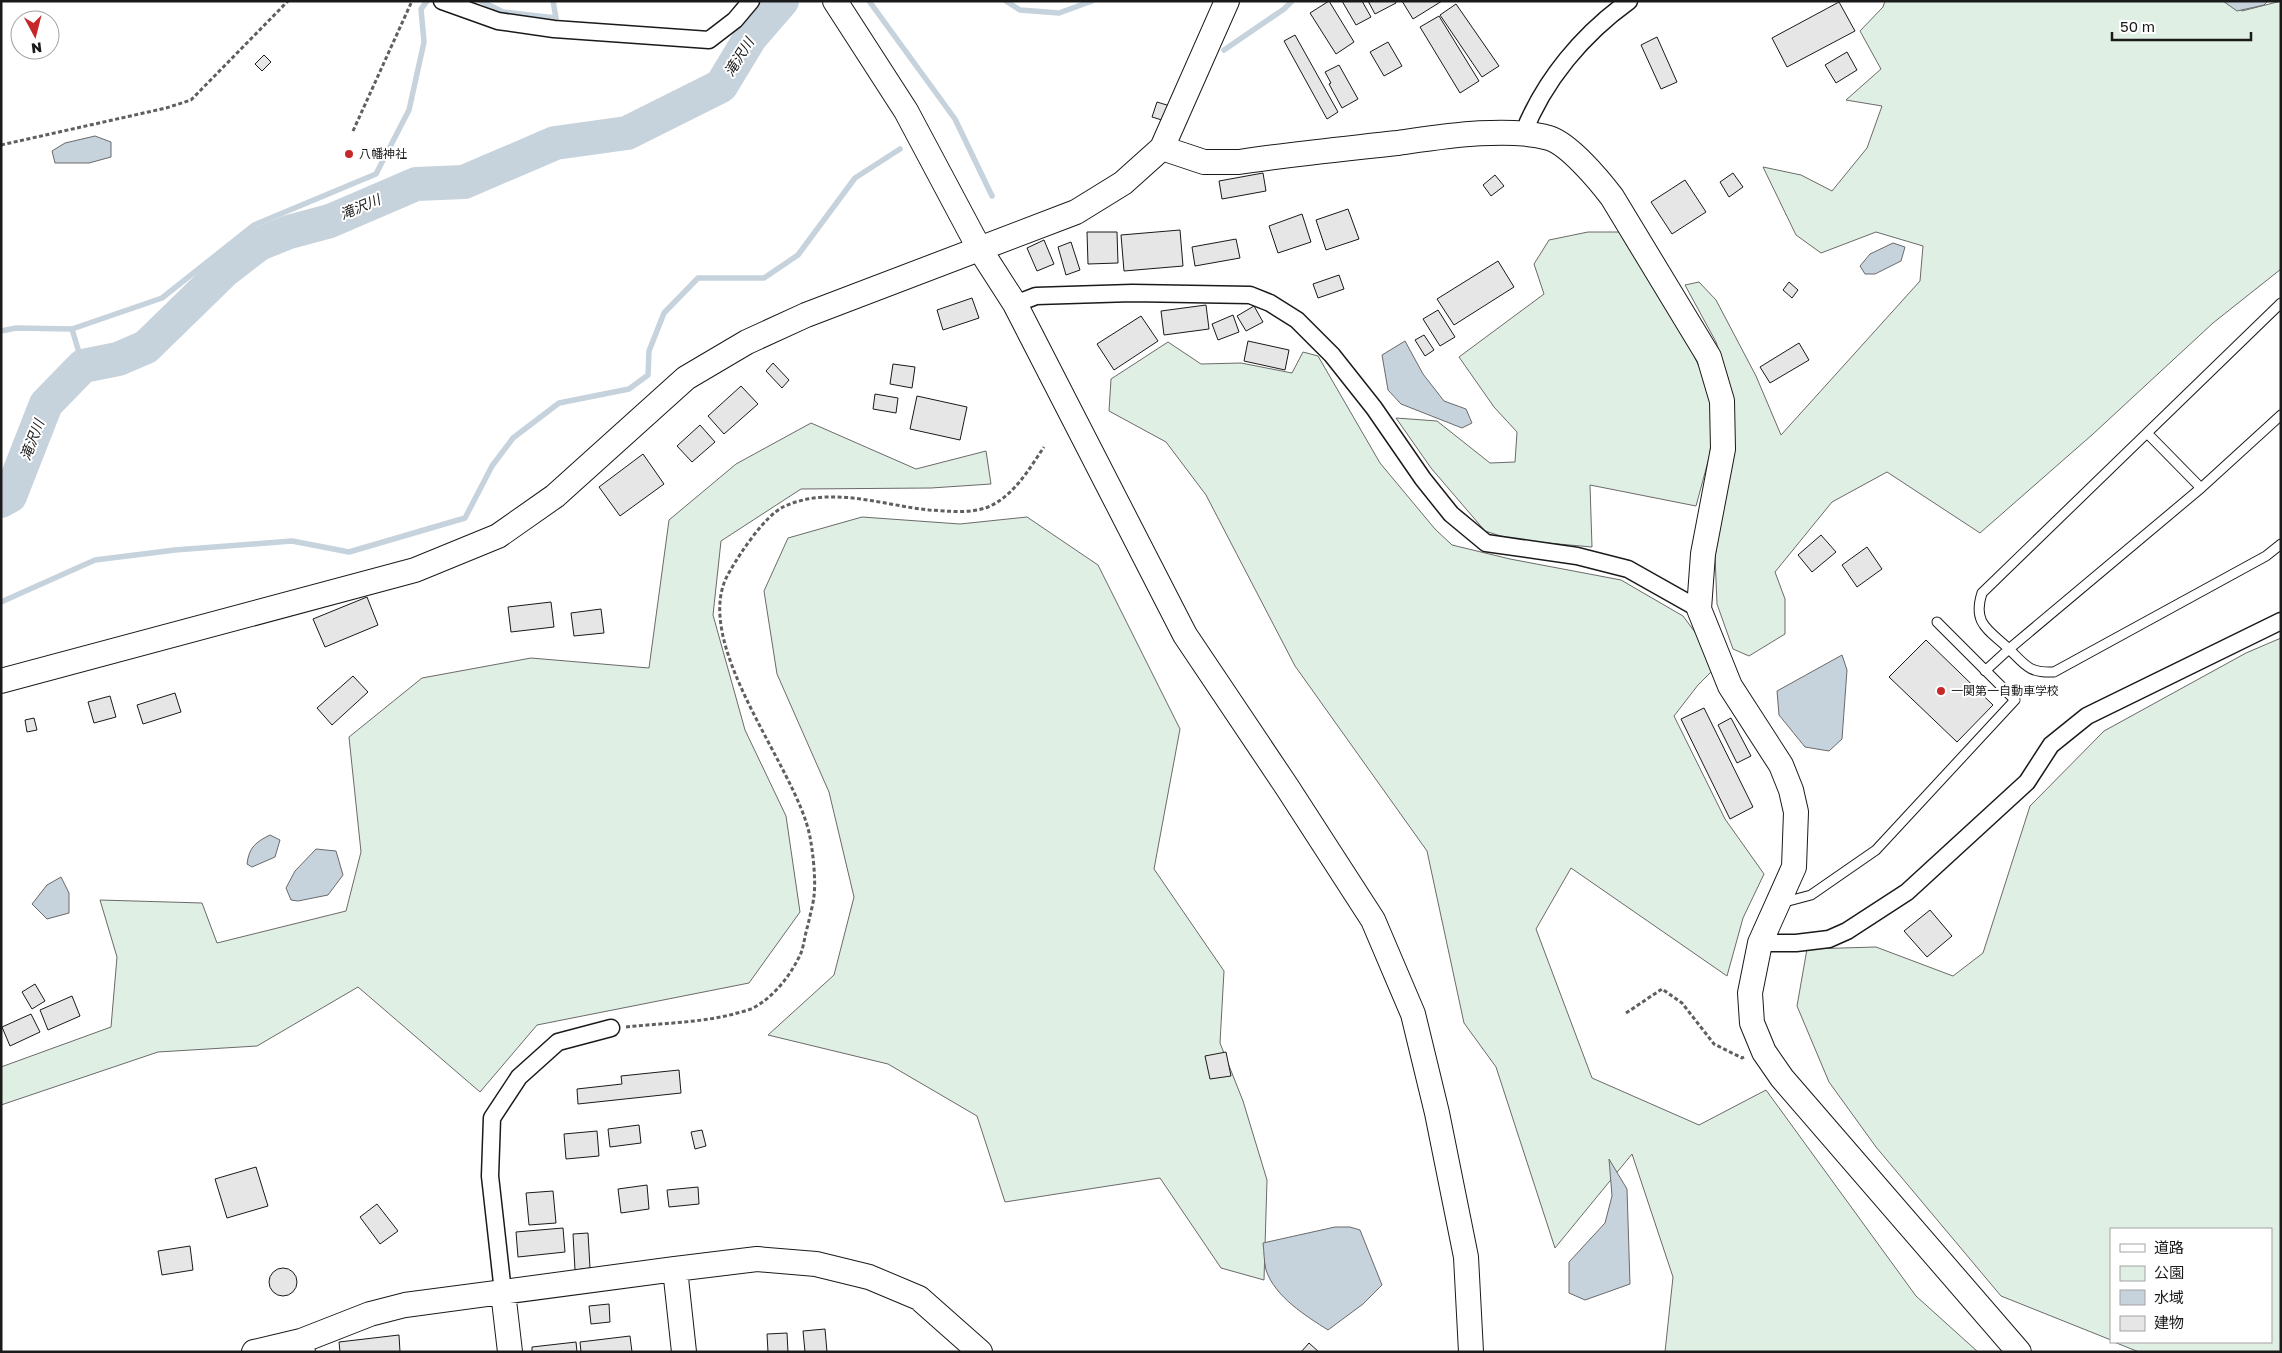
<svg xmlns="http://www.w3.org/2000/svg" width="2282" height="1353" font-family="'Golos Text','Noto Sans JP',sans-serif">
  <rect width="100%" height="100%" fill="#fff"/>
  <path fill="#e0efe3" stroke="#6a6a6a" d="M1885,1H2229L2242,11L2281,1V269L2213,323L2093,434L1980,533L1887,472L1832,502L1775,572L1785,599V634L1749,656L1733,649L1717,604L1715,556L1728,482L1733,419L1728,378L1716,342L1685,285L1699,282L1716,300L1756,376L1781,435L1920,281L1923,246L1876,232L1821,253L1796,235L1763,167L1801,175L1832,191L1867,148L1882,106L1846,100L1881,69L1860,31L1883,7Z
    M1588,232H1627L1675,316L1714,398L1710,454L1696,506L1590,485L1592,547L1513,540L1485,531L1431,468L1396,418L1437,421L1490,463L1515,462L1517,432L1494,407L1459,357L1544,294L1534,264L1549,240Z
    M1168,342L1201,364L1241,363L1292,373L1303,352L1318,356L1380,463L1435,529L1452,545L1510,559L1621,580L1683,616L1706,647L1712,671L1698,685L1674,716L1725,819L1764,874L1743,918L1727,976L1571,868L1536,929L1592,1078L1699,1125L1766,1090L1916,1296L1978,1352H1665L1673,1277L1632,1154L1555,1248L1496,1067L1464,1023L1427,851L1295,666L1206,495L1166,442L1109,411L1111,379Z
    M811,423L916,469L986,451L991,484L931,488L801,489L721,541L713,615L745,730L786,816L800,912L749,983L537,1025L480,1092L358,987L257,1046L158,1052L1,1105V1067L111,1027L117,957L100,900L202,903L217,943L346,911L361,852L349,737L422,678L531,658L649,668L669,520L736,464Z
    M862,517L960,524L1027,517L1098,565L1180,729L1154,869L1224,971L1220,1043L1243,1101L1267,1180L1264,1280L1221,1268L1160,1178L1005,1202L977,1116L888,1064L768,1035L834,975L854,897L829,792L777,674L764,591L788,538Z
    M2281,638V1352H2139L2114,1342H2271V1229H2111V1340L2001,1296L1876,1147L1829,1082L1797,1006L1807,949L1876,947L1953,976L1983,953L2030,806L2104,731L2246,653Z"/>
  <path fill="#c6d2dc" stroke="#6a6a6a" d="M2223,1H2268L2264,5L2237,11Z
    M95,136L111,142V157L89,163H55L52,151L65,143Z
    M1893,243L1905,247L1901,261L1875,274H1865L1860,266L1870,254Z
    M1405,341L1423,374L1444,401L1466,409L1472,423L1462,428L1401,404L1388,390L1382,355Z
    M1842,655L1847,670L1842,739L1829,751L1805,747L1779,715L1777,691Z
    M270,835L280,840L275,857L252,867L247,864C249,847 256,842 270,835Z
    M316,849L336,851L343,875L328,895L298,901L291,900L286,888L295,871Z
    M61,877L69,893V913L47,919L32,904L47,885Z
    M1609,1159L1627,1189L1630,1284L1585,1300L1569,1293V1262L1605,1223L1612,1196Z
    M1335,1227H1350L1360,1230L1382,1285L1363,1304L1328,1330C1306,1316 1275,1297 1266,1270C1264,1262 1264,1251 1263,1243Z"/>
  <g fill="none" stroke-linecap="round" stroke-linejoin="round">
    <path stroke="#c6d2dc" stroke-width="5.5" d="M481,1L503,12L556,18L553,1
      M869,1L955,119L992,196
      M1006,1L1020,10L1059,13L1092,1
      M1224,50L1284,9L1292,1
      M72,329L83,366
      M1,331L16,328L72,329L162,298L254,225L376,174L409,110L424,42L421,9L427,1
      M1,602L95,560L175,550L292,541L349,552L465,518L492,466L513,438L559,403L629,389L648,375L649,351L664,313L698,278H764L798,255L855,178L900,149"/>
    <path stroke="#c6d2dc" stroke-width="34" d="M1,501L10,496L46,404L83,366L118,359L146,347L224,271L259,244L289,232L330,221L416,184L464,182L555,143L627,133L721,86L750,38L782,1"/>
  </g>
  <path fill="#e6e6e6" stroke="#1a1a1a" d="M1329,1L1354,42L1336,54L1310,13Z
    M1342,1H1362L1371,17L1356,25Z
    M1368,1H1395L1396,3L1375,14Z
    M1402,1H1442L1413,19Z
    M1839,2L1855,31L1787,67L1772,38Z
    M1456,4L1499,66L1482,77L1440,15Z
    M1439,16L1479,81L1460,93L1420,27Z
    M1295,35L1338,112L1327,119L1284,41Z
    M1657,37L1677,82L1661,89L1641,45Z
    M1388,42L1402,66L1384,76L1370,52Z
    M1847,52L1857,70L1836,83L1825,65Z
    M264,55L271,62L262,71L255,64Z
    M1339,65L1358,99L1342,108L1329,84L1331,83L1325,72Z
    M1157,102L1170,106L1165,121L1152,117Z
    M1263,173L1266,191L1222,199L1219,181Z
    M1733,173L1743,187L1729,197L1720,182Z
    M1495,175L1504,186L1491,196L1483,185Z
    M1685,180L1706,212L1672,234L1651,202Z
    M1348,209L1359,239L1326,250L1316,220Z
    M1302,214L1311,242L1278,253L1269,226Z
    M1180,230L1183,266L1124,271L1121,235Z
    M1087,232H1117L1118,263L1088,264Z
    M1236,239L1240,258L1195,266L1192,247Z
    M1044,240L1054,264L1037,271L1027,248Z
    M1071,242L1080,270L1066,275L1058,247Z
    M1498,261L1514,287L1454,325L1437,299Z
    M1339,275L1344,289L1318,298L1313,284Z
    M1789,282L1798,290L1792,298L1783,290Z
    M972,298L979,318L943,330L937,310Z
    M1206,305L1209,329L1164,335L1161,311Z
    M1254,306L1263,322L1246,331L1237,316Z
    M1438,310L1455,337L1440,346L1423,319Z
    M1233,315L1239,332L1218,340L1212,324Z
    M1141,316L1158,341L1114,370L1097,344Z
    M1424,335L1434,350L1425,356L1415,340Z
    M1248,341L1289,350L1285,370L1244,361Z
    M1799,343L1809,360L1770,383L1760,367Z
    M773,363L789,380L782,388L766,371Z
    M893,364L915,367L912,388L890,384Z
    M741,386L758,404L724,434L708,416Z
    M875,394L898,398L896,413L873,409Z
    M917,396L967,407L960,440L910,429Z
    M700,425L715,442L692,462L677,446Z
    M643,454L664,484L620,516L599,487Z
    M1821,535L1836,552L1812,572L1798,555Z
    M1867,547L1882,569L1857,587L1842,565Z
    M367,597L378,625L325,647L313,619Z
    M551,602L554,627L511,632L508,607Z
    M601,609L604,633L574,636L571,613Z
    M1926,640L1993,705L1957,742L1889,677Z
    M353,676L368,692L332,725L317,708Z
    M175,693L181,712L143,724L137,705Z
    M110,696L116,717L94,723L88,702Z
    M1704,708L1753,807L1730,819L1681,719Z
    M34,718L37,730L27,732L25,720Z
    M1731,718L1751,756L1737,763L1718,725Z
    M1930,910L1952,936L1927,957L1904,931Z
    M35,984L45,1001L32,1009L22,992Z
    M72,996L80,1016L48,1030L40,1010Z
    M31,1014L40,1032L10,1046L2,1027Z
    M1226,1052L1231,1076L1210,1079L1205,1056Z
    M679,1070L681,1093L578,1104L577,1089L622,1084L621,1076Z
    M639,1125L641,1143L610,1147L608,1129Z
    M702,1130L706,1146L695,1149L691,1132Z
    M597,1131L599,1156L566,1159L564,1134Z
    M256,1167L268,1206L227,1218L215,1179Z
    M647,1185L649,1209L621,1213L618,1189Z
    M698,1187L699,1204L669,1207L667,1190Z
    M553,1191L556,1223L529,1225L526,1193Z
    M377,1204L398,1231L380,1244L360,1217Z
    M563,1228L565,1252L518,1257L516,1232Z
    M588,1233L590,1268L575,1270L573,1234Z
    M190,1246L193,1270L162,1275L158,1251Z
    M269 1282a14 14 0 1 1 28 0a14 14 0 1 1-28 0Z
    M609,1304L610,1322L591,1324L589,1306Z
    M825,1329L827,1352H805L803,1331Z
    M787,1333L788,1352H768L767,1334Z
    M399,1335L400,1352H340L339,1342Z
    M630,1336L632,1352H581L580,1342Z
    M576,1342L577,1352H532V1347Z
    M1309,1343L1319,1352H1301Z"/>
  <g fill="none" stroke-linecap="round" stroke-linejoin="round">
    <defs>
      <path id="lane" d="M2281,415L2201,488L2009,649C2026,666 2029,673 2054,672L2266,556L2281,544
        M2147,433L2201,488
        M1985,671L2009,649C1989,630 1972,624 1982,593L2281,303
        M1781,903L1811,895L1876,850L2015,700L1937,622"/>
      <path id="street" d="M442,1L498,21L554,29L709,40L735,20L751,1
        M1523,134C1544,80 1583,34 1629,1
        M1015,304L1036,296L1132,293L1250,295L1270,303L1297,320L1332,355L1374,408L1423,479L1451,514L1486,543L1577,556L1628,569L1699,609
        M1760,943H1796L1829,939L1847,931L1907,892L2027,782L2051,745L2087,716L2281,621
        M503,1292L490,1176L492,1118L519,1077L558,1042L611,1028"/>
      <path id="secondary" d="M835,1L906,111L979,248L1015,304L1185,635L1287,787L1373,920L1413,1014L1437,1113L1466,1257L1471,1352
        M1162,148L1204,162H1239C1292,154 1344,149 1397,143C1440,137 1507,126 1549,138C1569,144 1599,180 1612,197L1709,357L1722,401L1723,449L1703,554L1699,609L1730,686L1781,765L1791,790L1796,812L1794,867L1760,943L1750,993L1752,1023L1764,1052L1782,1078L2019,1352
        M1,681L415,570L498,536L555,496L686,378L747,342L806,315L1076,212L1123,183L1162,148L1227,1
        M675,1269L757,1259L816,1264L869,1277L919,1298L980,1352
        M503,1292L510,1352
        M254,1352L301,1341
        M303,1352L301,1341L370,1314L405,1305L675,1269L684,1352"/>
    </defs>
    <use href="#lane" stroke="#1a1a1a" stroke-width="11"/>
    <use href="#street" stroke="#1a1a1a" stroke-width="19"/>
    <use href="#secondary" stroke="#1a1a1a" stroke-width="26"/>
    <path stroke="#5f5f5f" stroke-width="3" stroke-dasharray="4 2.5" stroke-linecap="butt" d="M353,131L412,1
      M1,145L166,108L191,100L288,1
      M1626,1013L1662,989L1682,1003L1714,1044L1742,1058L1744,1057
      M626,1027C662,1023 699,1023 734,1014C740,1012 747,1011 753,1008C774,997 791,975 801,953C804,945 805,934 808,925C810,915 813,905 814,896C816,881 813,852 810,837C797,767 686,640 730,571C740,553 765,516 783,507C830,485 881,505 929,510C947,511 970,514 988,507C1014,496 1029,469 1044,447"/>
    <use href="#lane" stroke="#fff" stroke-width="9"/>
    <use href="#street" stroke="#fff" stroke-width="16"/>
    <use href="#secondary" stroke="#fff" stroke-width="24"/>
  </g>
  <g fill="#c62828" stroke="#fff" stroke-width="2">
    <circle cx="349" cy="154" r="5"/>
    <circle cx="1941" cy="691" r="5"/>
  </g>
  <g text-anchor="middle" stroke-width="4" stroke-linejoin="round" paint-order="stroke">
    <g font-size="12" fill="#1a1a1a" stroke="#fff" text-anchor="start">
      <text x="359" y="158">八幡神社</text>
      <text x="1951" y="695">一関第一自動車学校</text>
    </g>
    <g font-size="14" font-style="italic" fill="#1a1a1a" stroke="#fff">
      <text transform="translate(739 57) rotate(-58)" y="5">滝沢川</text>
      <text transform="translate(360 207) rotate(-23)" y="5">滝沢川</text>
      <text transform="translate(32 440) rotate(-69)" y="5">滝沢川</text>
    </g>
  </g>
  <rect width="2282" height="1353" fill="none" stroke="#1a1a1a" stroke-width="5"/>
  <rect x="2110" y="1228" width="162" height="115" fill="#ffffff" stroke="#a3a3a3"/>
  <rect x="2120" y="1244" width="25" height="8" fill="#ffffff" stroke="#a3a3a3"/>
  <text x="2154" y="1253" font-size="15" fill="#1a1a1a">道路</text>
  <rect x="2120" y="1266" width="25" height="15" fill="#e0efe3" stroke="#a3a3a3"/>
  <text x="2154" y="1278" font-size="15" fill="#1a1a1a">公園</text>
  <rect x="2120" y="1290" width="25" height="15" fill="#c6d2dc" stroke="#a3a3a3"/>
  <text x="2154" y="1303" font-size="15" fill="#1a1a1a">水域</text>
  <rect x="2120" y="1316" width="25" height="15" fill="#e6e6e6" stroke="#a3a3a3"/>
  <text x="2154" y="1328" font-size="15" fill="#1a1a1a">建物</text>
  <g transform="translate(35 35) rotate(173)"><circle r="24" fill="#ffffff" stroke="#a3a3a3"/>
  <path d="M0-4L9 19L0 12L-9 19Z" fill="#c62828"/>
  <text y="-8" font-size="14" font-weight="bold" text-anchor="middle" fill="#1a1a1a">N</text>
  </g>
  <path d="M2112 32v8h139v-8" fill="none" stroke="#1a1a1a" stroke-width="2.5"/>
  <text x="2120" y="32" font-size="15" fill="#1a1a1a" stroke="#ffffff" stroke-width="4" paint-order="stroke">50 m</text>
</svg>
